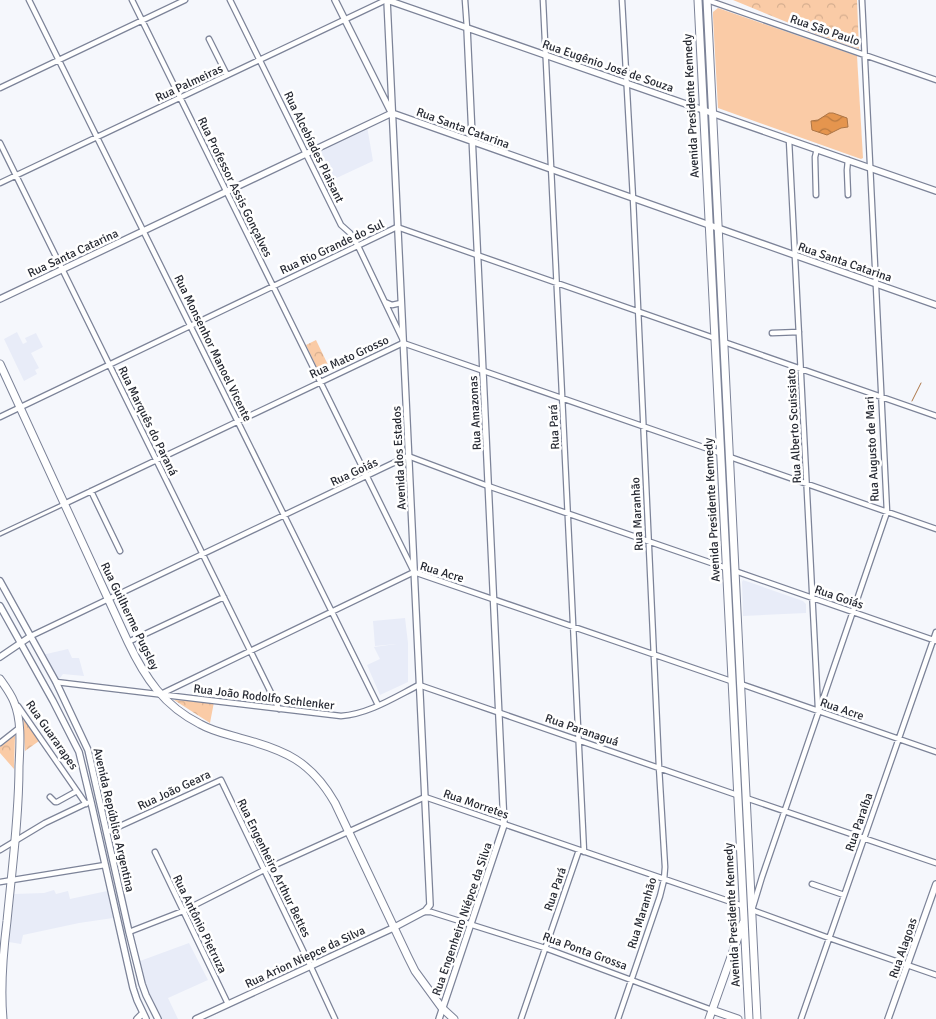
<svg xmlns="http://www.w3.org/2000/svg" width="936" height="1019" font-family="Signika,sans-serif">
  <defs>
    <pattern id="park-crowns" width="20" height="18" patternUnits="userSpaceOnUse" patternTransform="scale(1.25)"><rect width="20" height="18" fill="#facba6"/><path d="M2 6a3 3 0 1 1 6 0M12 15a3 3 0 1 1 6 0" fill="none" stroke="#d6ae8f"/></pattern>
    <pattern id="water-waves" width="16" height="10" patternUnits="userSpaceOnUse" patternTransform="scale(1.25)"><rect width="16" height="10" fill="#e5954e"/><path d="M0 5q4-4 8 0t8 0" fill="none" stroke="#ba7a41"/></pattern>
  </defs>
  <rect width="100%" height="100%" fill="#f5f7fc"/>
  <path fill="#e8ecf8" d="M367,126L373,161L328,182L313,154Z
    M17,332L23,344L27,342L25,338L36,333L43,347L31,353L39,368L35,370L37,374L24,381L4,339Z
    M743,580L803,601L806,604V613L743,616L742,582Z
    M405,618L408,643V682L380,695L367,665L380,659L374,647L396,644L375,646L373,621Z
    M68,649L72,658H79L84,676L63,674L60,678H57L42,655Z
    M54,890L56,894L68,891L70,899L107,891L113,918L79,923L23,935L21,944L9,942L14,894L44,893Z
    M189,943L208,980L168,998L178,1019H161L147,990L140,961Z"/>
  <path fill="#facba6" d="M718,8L857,56L863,158L861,159L718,108L713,17V12Z"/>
  <path fill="url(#park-crowns)" d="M733,0H857L859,49L816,34Z
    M316,340L330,369L320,374L306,345Z
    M174,700L214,702L210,723Z
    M23,715L39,741L25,751Z
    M15,735L14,769L0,753V747Z"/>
  <path fill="url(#water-waves)" stroke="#ac7546" d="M829,113H833L847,118L848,127L841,128L827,135L812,130L811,121L818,120Z"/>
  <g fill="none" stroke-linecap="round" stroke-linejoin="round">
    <path stroke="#ac7546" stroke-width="1" d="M912,401L921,383"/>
    <defs>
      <path id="pedestrian" d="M0,534L64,504"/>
      <path id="minor" d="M29,0L378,705
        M132,0L413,570
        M230,0L341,225L350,233L358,246L402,338
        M465,0L467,28
        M543,0L584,852
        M707,0L936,80
        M862,0L887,512L762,877L752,910L829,938L936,975
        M209,39L227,75
        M0,88L185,0
        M789,140L818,708
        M0,143L279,709
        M848,160L847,170L848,195
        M0,183L386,0
        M816,195L815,157L817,149
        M385,302L392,305L401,303
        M772,333L799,332
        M724,342L936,416
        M0,417L397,227L714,338
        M730,457L936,529
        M91,491L120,551
        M64,504L403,343L720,453
        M735,571L936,641
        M31,636L408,456L488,486L726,568
        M128,642L224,597
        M56,682L341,716C369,714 395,697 419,685L737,795
        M741,684L936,752
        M161,694L414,572L731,681
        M18,706L86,804
        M0,743L19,728
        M50,797L55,802H57L77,791
        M746,798L936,863
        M107,832L221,780L310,965L335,1019
        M0,850L45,823L87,803
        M155,852L228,1004
        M0,882L105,865
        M812,884L844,895
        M423,912H431L545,948L712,1010
        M129,932L183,911L264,870L425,797L743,906
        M521,1019L579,850
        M618,1019L660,896L664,880L665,867L659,767L633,198L622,0
        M801,1019L936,632"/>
      <path id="tertiary" d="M335,0L390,110
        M387,0L936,191
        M0,299L392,113L936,305
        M0,581L56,682L88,750L129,932L142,984L146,995L158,1019
        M0,606L53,701L79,752L91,802L133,988L137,1000L146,1019
        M0,657L31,636
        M137,1019L143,1013
        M196,1019L393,928L425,911L430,905L387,0
        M439,1019L504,825L467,28
        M888,1019L936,884"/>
      <path id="primary" d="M698,0L749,1019
        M707,0L757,1019
        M0,364L128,642C145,678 164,706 200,724C212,731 226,734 240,738C285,750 311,761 335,803L408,957L415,971L442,1008L454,1019
        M0,679C5,686 11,694 14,702C22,721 20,745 19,766C19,817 12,869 7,921C3,953 0,986 3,1019
        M712,1010L738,1019
        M709,1019L743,923"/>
    </defs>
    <use href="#pedestrian" stroke="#7c8398" stroke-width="5.5"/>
    <use href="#minor" stroke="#7c8398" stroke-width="7"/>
    <use href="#tertiary" stroke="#7c8398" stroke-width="8"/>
    <use href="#primary" stroke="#7c8398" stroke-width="9"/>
    <use href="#pedestrian" stroke="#fff" stroke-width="3"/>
    <use href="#minor" stroke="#fff" stroke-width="4.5"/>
    <use href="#tertiary" stroke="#fff" stroke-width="5.5"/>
    <use href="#primary" stroke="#fff" stroke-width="7"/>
  </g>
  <g text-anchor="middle" stroke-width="5" stroke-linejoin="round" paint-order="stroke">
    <g font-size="12" fill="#272a33" stroke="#fff">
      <text transform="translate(825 30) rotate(19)" y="4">Rua São Paulo</text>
      <text transform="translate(608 66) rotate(19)" y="4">Rua Eugênio José de Souza</text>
      <text transform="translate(189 83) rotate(-25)" y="4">Rua Palmeiras</text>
      <text transform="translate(691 106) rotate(-93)" y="4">Avenida Presidente Kennedy</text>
      <text transform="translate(463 128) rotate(20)" y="4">Rua Santa Catarina</text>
      <text transform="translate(314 147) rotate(64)" y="4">Rua Alcebíades Plaisant</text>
      <text transform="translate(235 187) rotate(64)" y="4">Rua Professor Assis Gonçalves</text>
      <text transform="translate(332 247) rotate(-25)" y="4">Rua Rio Grande do Sul</text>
      <text transform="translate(73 253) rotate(-25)" y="4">Rua Santa Catarina</text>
      <text transform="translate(845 262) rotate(19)" y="4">Rua Santa Catarina</text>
      <text transform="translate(213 348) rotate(64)" y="4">Rua Monsenhor Manoel Vicente</text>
      <text transform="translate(349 357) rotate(-25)" y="4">Rua Mato Grosso</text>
      <text transform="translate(475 413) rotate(-93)" y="4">Rua Amazonas</text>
      <text transform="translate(148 421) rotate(64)" y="4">Rua Marquês do Paraná</text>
      <text transform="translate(794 426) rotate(-93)" y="4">Rua Alberto Scuissiato</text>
      <text transform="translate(554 427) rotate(-93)" y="4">Rua Pará</text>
      <text transform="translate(872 449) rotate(-93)" y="4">Rua Augusto de Mari</text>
      <text transform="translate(399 458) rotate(-93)" y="4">Avenida dos Estados</text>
      <text transform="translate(354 472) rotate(-25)" y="4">Rua Goiás</text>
      <text transform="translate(712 510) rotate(-93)" y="4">Avenida Presidente Kennedy</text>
      <text transform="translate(637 514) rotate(-93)" y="4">Rua Maranhão</text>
      <text transform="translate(442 572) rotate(17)" y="4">Rua Acre</text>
      <text transform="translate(839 597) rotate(19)" y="4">Rua Goiás</text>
      <text transform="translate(130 616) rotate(64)" y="4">Rua Guilherme Pugsley</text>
      <text transform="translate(264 697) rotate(7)" y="4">Rua João Rodolfo Schlenker</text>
      <text transform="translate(842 709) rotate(19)" y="4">Rua Acre</text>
      <text transform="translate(582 730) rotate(19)" y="4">Rua Paranaguá</text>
      <text transform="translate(52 735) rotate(55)" y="4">Rua Guararapes</text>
      <text transform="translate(174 790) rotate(-25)" y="4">Rua João Geara</text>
      <text transform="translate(476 804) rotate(19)" y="4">Rua Morretes</text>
      <text transform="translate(114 820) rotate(77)" y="4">Avenida República Argentina</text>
      <text transform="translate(859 822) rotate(-71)" y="4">Rua Paraíba</text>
      <text transform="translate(274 868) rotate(64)" y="4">Rua Engenheiro Arthur Bettes</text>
      <text transform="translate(555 889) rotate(-71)" y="4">Rua Pará</text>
      <text transform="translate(642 913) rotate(-73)" y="4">Rua Maranhão</text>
      <text transform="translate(732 915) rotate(-93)" y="4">Avenida Presidente Kennedy</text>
      <text transform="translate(462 919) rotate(-71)" y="4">Rua Engenheiro Niépce da Silva</text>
      <text transform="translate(200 924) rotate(64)" y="4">Rua Antônio Pietruza</text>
      <text transform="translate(903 948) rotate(-71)" y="4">Rua Alagoas</text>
      <text transform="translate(585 951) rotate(20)" y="4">Rua Ponta Grossa</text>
      <text transform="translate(305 957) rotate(-25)" y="4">Rua Arion Niepce da Silva</text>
    </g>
  </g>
</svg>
